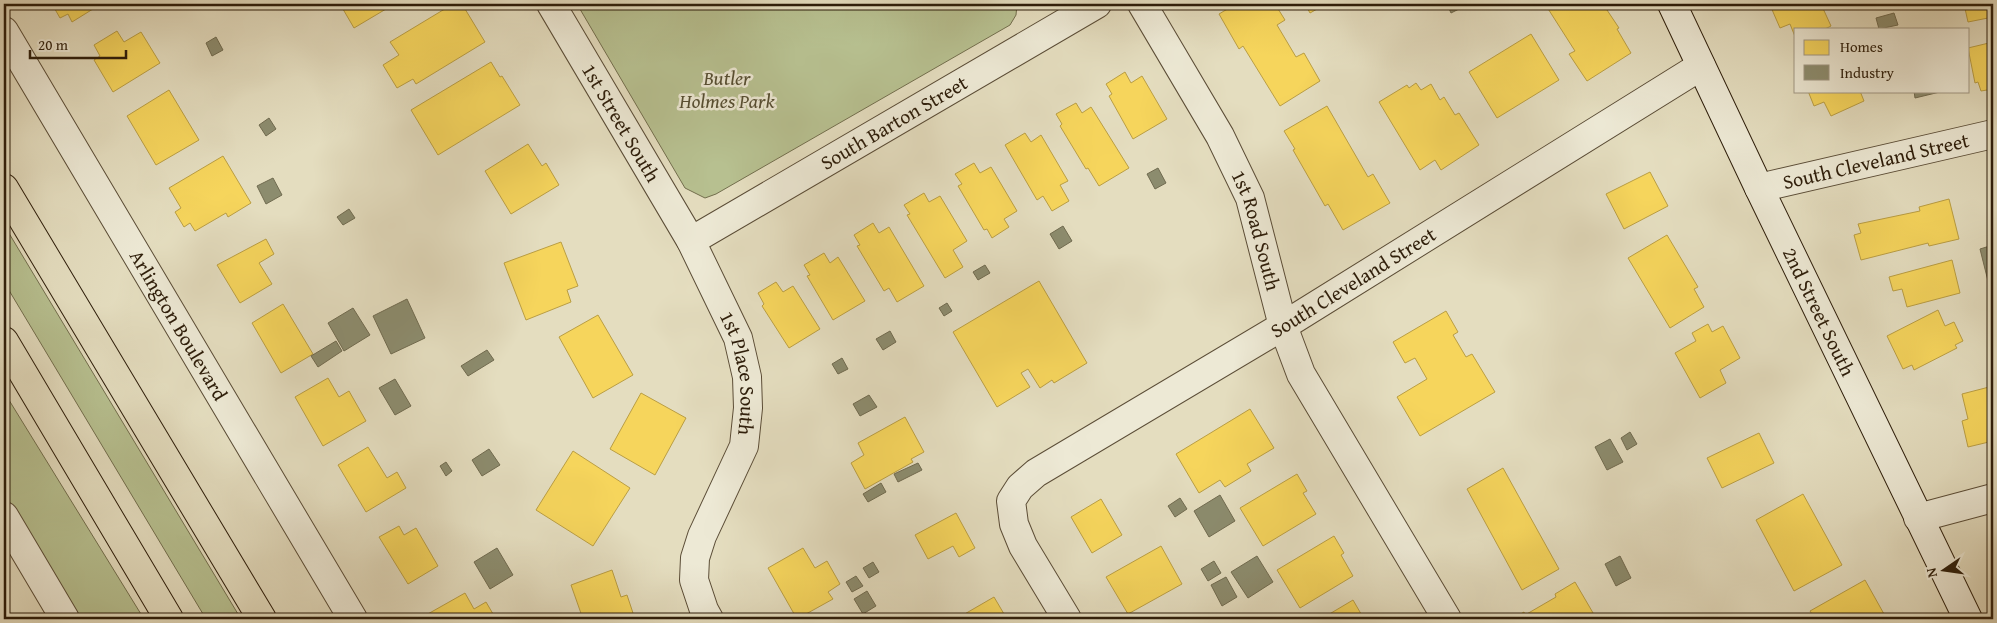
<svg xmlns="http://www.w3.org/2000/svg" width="1997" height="623" font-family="'Gentium Book Plus',serif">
  <rect width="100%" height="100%" fill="#e4ddbf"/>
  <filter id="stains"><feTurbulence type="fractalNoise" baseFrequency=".004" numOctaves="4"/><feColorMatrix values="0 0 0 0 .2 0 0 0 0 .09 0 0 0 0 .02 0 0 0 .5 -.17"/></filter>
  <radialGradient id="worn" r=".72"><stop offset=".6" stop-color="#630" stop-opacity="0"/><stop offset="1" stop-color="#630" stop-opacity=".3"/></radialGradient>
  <path fill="#b7c090" stroke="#726e4d" d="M577,4H1017L1016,15L1010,25L716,194L705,198L685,188Z
    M4,225L241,619H206L4,282Z
    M4,392L144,619H79L4,494Z"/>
  <path fill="#f6d55c" stroke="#ba9e43" d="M52,4H101L72,22L68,14L60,18Z
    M340,4H383L386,9L354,28Z
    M453,4H462L485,42L416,84L413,79L397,88L383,65L399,55L390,42Z
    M1236,4H1275L1285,20L1277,25L1296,57L1304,53L1320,81L1280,106L1243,46L1239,49L1219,14Z
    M1305,4H1326L1310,13Z
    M1545,4H1603L1619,28L1617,29L1631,53L1587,81L1569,54L1575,51Z
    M1772,4H1821L1831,26L1825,29H1796V39L1790,24L1780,28L1770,5Z
    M1964,4H1993V17L1968,22Z
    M117,31L124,42L141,32L160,63L113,92L94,60L100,56L94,45Z
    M1531,34L1559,80L1497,118L1469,72Z
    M1993,42V89L1981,91L1978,82L1975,83L1968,48Z
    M491,62L500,77L502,76L520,105L438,155L411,110Z
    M1125,72L1131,83L1142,76L1167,119L1133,139L1109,96L1112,94L1106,84Z
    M1416,83L1421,90L1431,84L1440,100L1444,97L1455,115L1459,113L1479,145L1441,170L1435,160L1420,170L1379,102L1407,85L1409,88Z
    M169,90L199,140L156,165L127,116Z
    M1808,91H1860L1864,101L1831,116L1824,102L1814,106Z
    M1076,103L1082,113L1091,107L1129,168L1099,186L1088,168L1086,169L1060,126L1062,124L1056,114Z
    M1327,106L1368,177L1373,174L1390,203L1343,230L1328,204L1325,206L1293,150L1295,149L1284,131Z
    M1025,133L1031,142L1041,135L1068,181L1060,185L1069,201L1052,211L1043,196L1037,200L1005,145Z
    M528,144L542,166L546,163L559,185L511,214L485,171Z
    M223,156L251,203L228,217L226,213L195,231L190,223L184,227L175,212L181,208L169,188Z
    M974,163L980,173L991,167L1017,211L1004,219L1009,227L992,238L987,229L984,230L958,186L962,184L955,174Z
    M1650,172L1668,206L1624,229L1606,194Z
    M924,193L929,202L940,196L967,241L953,250L963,267L945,278L907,215L910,214L904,205Z
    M1949,199L1959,239L1929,246L1928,243L1861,260L1854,235L1861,233L1858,224L1920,211L1919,207Z
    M873,223L879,233L889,227L924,286L897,302L889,288L884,291L857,246L860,245L854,235Z
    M1667,235L1698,287L1694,289L1704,307L1670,328L1628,258Z
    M266,239L274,254L259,263L272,284L240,303L217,265Z
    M561,242L578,286L567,290L571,302L526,320L504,263Z
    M824,253L830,263L838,257L865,301L833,320L807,276L810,275L804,265Z
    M1952,260L1960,293L1907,307L1902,289L1893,291L1889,277Z
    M1039,281L1087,363L1054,383L1052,380L1040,388L1028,369L1021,373L1030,387L997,407L953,332Z
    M776,282L783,292L793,286L820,329L789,348L762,306L764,304L758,293Z
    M283,304L313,354L281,373L252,323Z
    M1938,310L1945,326L1954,322L1963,341L1955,345L1957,348L1914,370L1912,365L1903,369L1887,336Z
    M1446,311L1458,332L1453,335L1466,357L1472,354L1495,392L1420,436L1397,397L1427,379L1415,358L1405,363L1393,342Z
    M598,315L633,375L593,398L559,337Z
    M1708,324L1712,332L1723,326L1740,358L1720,370L1726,383L1700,398L1675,353L1696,341L1692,333Z
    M328,378L339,397L349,391L366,421L323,446L295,397Z
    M1993,386V441L1968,447L1962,421L1968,419L1962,394Z
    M641,393L686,418L655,475L610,449Z
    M1250,409L1274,448L1247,464L1251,471L1225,487L1220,480L1199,493L1176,454Z
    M905,417L924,452L911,459L913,462L865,489L851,463L864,455L858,443Z
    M1759,433L1774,463L1722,488L1707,458Z
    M368,447L387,478L397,472L406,488L366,512L338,465Z
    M573,451L630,488L593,546L536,510Z
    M1503,468L1559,569L1522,590L1467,489Z
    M1297,474L1307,491L1303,493L1316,514L1263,546L1240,508Z
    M1803,494L1842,565L1794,591L1756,520Z
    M1101,499L1122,535L1092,553L1071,517Z
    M956,513L975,548L959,557L953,546L928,559L915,535Z
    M399,526L404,535L416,528L438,566L408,584L379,537Z
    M1334,536L1344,553L1341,555L1353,576L1300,608L1277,570Z
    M1161,546L1182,584L1128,614L1106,577Z
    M803,548L815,568L827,561L840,584L828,592L833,599L797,619L768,568Z
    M612,570L621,597L627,595L635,619H583L571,585Z
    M1865,580L1884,614L1876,619H1815L1810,611Z
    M1575,582L1596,618L1594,619H1512L1524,612L1525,615L1556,597L1555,594Z
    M465,593L474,609L486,602L496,619H429L426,615Z
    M994,597L1007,619H956Z
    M1353,600L1364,619H1321Z"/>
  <path fill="#8c8c6e" stroke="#706b50" d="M1447,4H1461L1463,7L1451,13Z
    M1894,13L1898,25L1879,29L1876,18Z
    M216,37L223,50L212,56L206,43Z
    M1914,91H1944L1915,98Z
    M269,118L276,129L266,136L259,125Z
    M1158,168L1166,183L1155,189L1147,174Z
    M273,178L282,195L266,204L257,186Z
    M349,209L355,218L343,225L337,217Z
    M1063,226L1072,241L1059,249L1050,234Z
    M1993,245V280L1988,281L1980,249Z
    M985,265L990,273L978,280L973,272Z
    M407,299L425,338L391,354L373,316Z
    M947,303L952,311L944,316L939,308Z
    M353,308L370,335L344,351L328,323Z
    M890,331L896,342L883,350L876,339Z
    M336,341L342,351L318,367L311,356Z
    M487,350L494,360L468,376L461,366Z
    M842,358L848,369L838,374L832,364Z
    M395,379L411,406L395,415L379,388Z
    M869,395L877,407L860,416L853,404Z
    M1630,432L1637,444L1627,450L1621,438Z
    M1610,439L1623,462L1607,470L1595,447Z
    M489,449L500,465L482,476L472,460Z
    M446,462L452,471L446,476L440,466Z
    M918,463L922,470L898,482L894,474Z
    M881,483L886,492L868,502L863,494Z
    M1220,495L1235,521L1209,537L1194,511Z
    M1180,498L1187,509L1175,517L1168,506Z
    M497,548L513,575L490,589L474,562Z
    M1257,556L1273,582L1248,598L1231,572Z
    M1620,556L1631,578L1616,586L1605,564Z
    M1214,561L1221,573L1208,581L1201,569Z
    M873,562L879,572L869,578L863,568Z
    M856,576L863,586L852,592L846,582Z
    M1226,577L1237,597L1222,606L1211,585Z
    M867,591L876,606L863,614L854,599Z"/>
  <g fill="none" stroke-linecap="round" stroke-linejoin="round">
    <defs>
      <g id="street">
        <path id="s1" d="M551,4L691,241L738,338L747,377L748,408L744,446L702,536L695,558L694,580L704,610L709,619"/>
        <path id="s2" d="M1142,4L1220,136L1250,198L1283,326L1301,374L1447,619"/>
        <path id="s3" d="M4,31L353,619"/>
        <path id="s4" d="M1759,188L1993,134"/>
        <path id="s5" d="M691,241L1097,4"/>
        <path d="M4,516L65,619"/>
        <path d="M1918,518L1993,498"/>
        <path id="s6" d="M1067,619L1023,546L1014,524L1011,501L1020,487L1036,473L1283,326L1701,66"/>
      </g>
      <g id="secondary">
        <path id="s7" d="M1672,4L1759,188L1968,619"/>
      </g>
      <path id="highway" d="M4,188L262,619
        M4,341L169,619"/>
    </defs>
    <use href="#street" stroke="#5b4d37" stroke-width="30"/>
    <use href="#secondary" stroke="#2d1d0a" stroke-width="30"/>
    <use href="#highway" stroke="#2d1d0a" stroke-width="30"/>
    <use href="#street" stroke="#ede9d5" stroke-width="28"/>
    <use href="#secondary" stroke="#ede9d5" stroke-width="28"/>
    <use href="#highway" stroke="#e4ddbf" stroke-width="28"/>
  </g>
  <g text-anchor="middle" stroke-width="5" stroke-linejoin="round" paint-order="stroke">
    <g font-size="20" font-style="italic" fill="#564e32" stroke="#ede9d5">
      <text x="727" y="85">Butler<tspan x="727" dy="23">Holmes Park</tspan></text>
    </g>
    <g font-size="20" fill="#2d1d0a" stroke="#ede9d5">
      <text dy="7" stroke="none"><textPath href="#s1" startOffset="138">1st Street South</textPath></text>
      <text dy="7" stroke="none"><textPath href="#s5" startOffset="235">South Barton Street</textPath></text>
      <text dy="7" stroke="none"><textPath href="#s4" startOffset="120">South Cleveland Street</textPath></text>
      <text dy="7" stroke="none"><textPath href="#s2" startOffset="255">1st Road South</textPath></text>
      <text dy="7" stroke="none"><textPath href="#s6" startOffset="540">South Cleveland Street</textPath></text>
      <text dy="7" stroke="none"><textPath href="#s7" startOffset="341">2nd Street South</textPath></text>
      <text dy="7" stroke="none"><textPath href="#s3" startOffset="342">Arlington Boulevard</textPath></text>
      <text dy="7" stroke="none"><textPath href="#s1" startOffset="418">1st Place South</textPath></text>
    </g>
  </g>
  <rect width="1997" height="623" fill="none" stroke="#e4ddbf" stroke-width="20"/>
  <rect x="5" y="5" width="1987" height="613" fill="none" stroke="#2d1d0a" stroke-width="2.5"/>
  <rect x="10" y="10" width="1977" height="603" fill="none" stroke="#2d1d0a"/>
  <rect x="1794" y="28" width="175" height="65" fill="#ede9d5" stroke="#a09784"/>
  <rect x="1804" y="40" width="25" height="15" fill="#f6d55c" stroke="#a09784"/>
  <text x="1840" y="52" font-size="15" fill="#2d1d0a">Homes</text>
  <rect x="1804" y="65" width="25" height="15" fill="#8c8c6e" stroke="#a09784"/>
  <text x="1840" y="78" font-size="15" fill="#2d1d0a">Industry</text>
  <g transform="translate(1944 570) rotate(257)" stroke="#ede9d5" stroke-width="4" paint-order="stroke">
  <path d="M0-4L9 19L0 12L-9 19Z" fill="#2d1d0a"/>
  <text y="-8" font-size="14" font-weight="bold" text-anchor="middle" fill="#2d1d0a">N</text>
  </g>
  <path d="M30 50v8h96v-8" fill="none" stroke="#2d1d0a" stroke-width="2.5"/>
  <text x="38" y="50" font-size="15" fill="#2d1d0a" stroke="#ede9d5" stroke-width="4" paint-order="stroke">20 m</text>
  <rect width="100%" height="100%" filter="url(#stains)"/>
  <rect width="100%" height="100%" fill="url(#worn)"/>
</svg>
